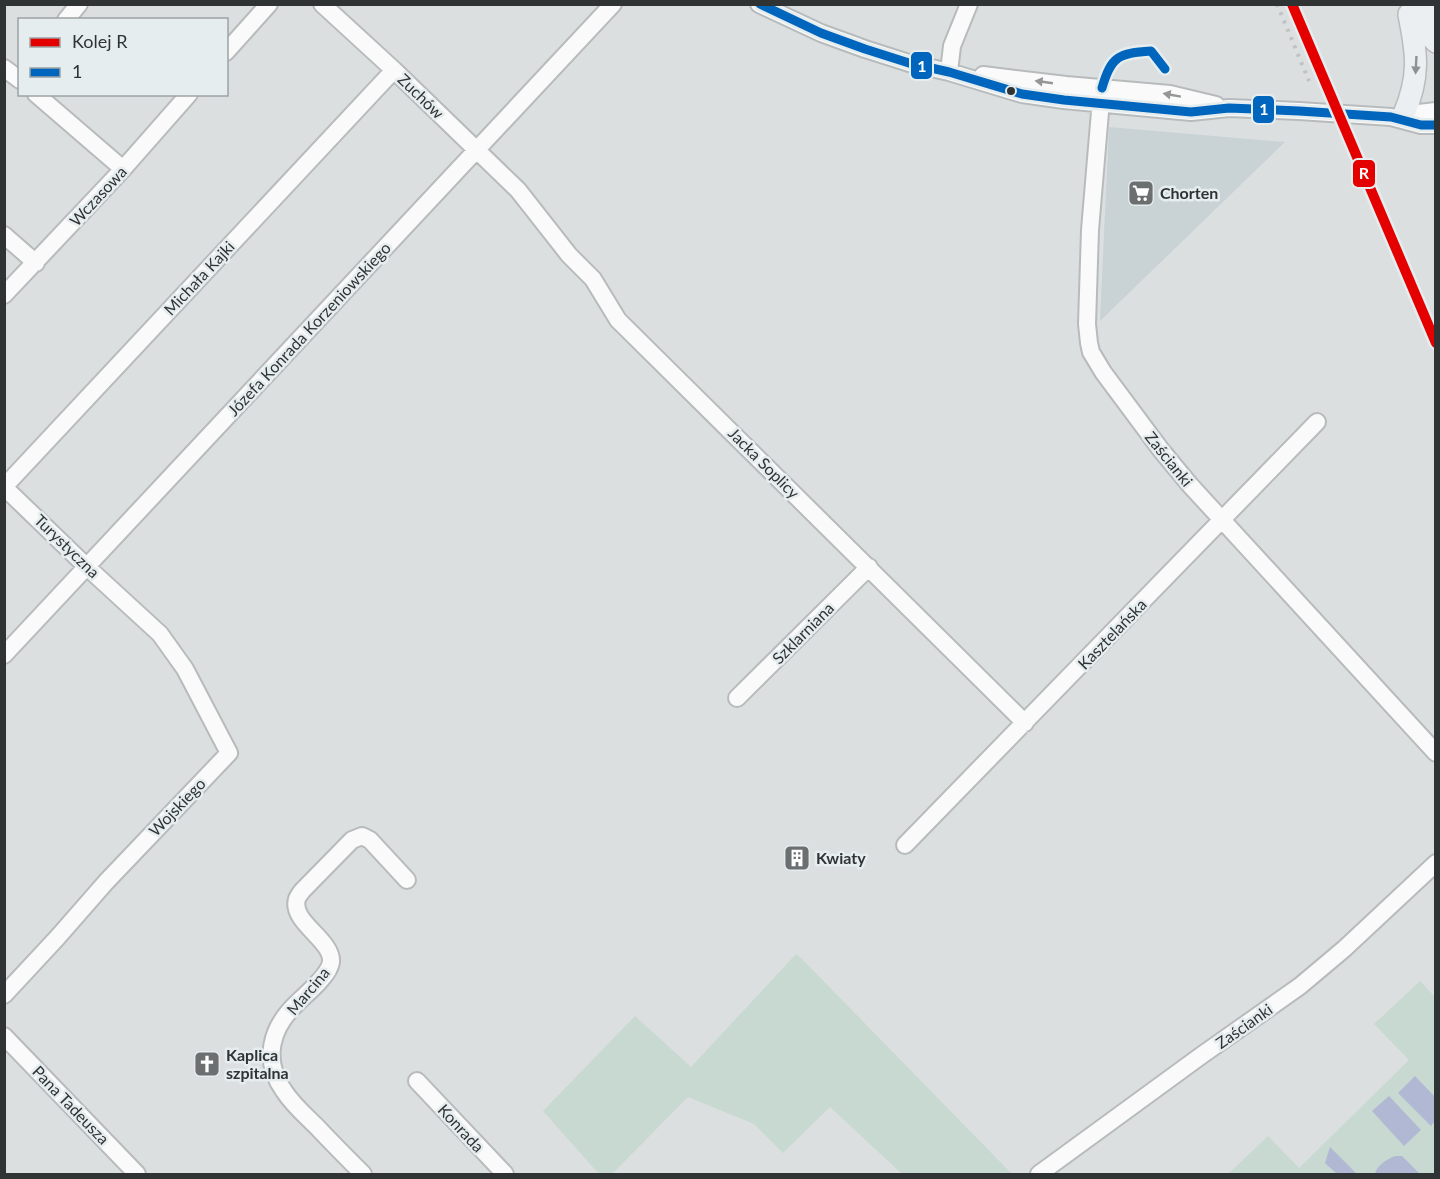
<svg xmlns="http://www.w3.org/2000/svg" width="1440" height="1179" font-family="Lato,sans-serif">
  <rect width="100%" height="100%" fill="#dbdfe0"/>
  <path fill="#c9d3d6" d="M1109,127L1285,142L1100,321Z"/>
  <path fill="#c8d9d1" d="M796,954L800,957L1012,1174H902L830,1107L783,1153L754,1124L688,1097L612,1174H599L543,1111L635,1016L691,1067Z
    M1420,981L1435,997V1174H1228L1268,1136L1299,1168L1409,1060L1374,1024Z"/>
  <path fill="#b0b8d3" d="M1415,1076L1435,1097V1121L1431,1126L1398,1093Z
    M1389,1096L1421,1130L1404,1146L1372,1111Z
    M1330,1147L1357,1174H1337L1325,1163Z
    M1395,1156H1402L1420,1174H1375C1377,1165 1386,1160 1395,1156Z"/>
  <g fill="none" stroke-linecap="round" stroke-linejoin="round">
    <defs>
      <path id="minor" d="M322,4L394,70L518,190L569,255L593,279L618,320L1025,723
        M759,4L821,33L865,49L909,63L949,72L1022,94L1064,100L1191,112L1229,108L1299,111L1391,117L1421,125H1436
        M66,20L79,4
        M226,52L269,4
        M4,68L20,80
        M949,72L952,46L969,4
        M983,75L1066,85L1170,94L1216,105
        M1102,88L1090,230L1087,324L1089,343L1091,352L1103,372L1161,450L1190,485L1436,753
        M36,94L123,169
        M1401,115L1436,111
        M4,235L36,263
        M4,295L123,169L189,94
        M4,487L87,567L160,634L185,669L229,753L106,882L57,938L4,995
        M4,487L394,70
        M4,655L613,4
        M737,698L869,567
        M905,845L1317,422
        M4,1036L137,1174
        M417,1081L505,1174
        M363,1174C348,1159 333,1144 318,1128C306,1116 293,1105 284,1091C262,1060 271,1028 296,1004C306,994 329,976 331,962C333,940 290,922 297,899C298,896 300,894 302,891L352,840L362,836L370,840L407,880
        M1039,1174L1202,1055L1300,986L1344,949L1436,863"/>
      <path id="major" d="M1422,4L1436,19
        M1409,14L1436,42
        M1404,114C1420,76 1417,54 1409,15"/>
    </defs>
    <use href="#minor" stroke="#b8bbbc" stroke-width="20"/>
    <use href="#major" stroke="#babcbc" stroke-width="24"/>
    <use href="#minor" stroke="#fafafa" stroke-width="16"/>
    <use href="#major" stroke="#ebeff2" stroke-width="21"/>
    <path stroke="#c2c2c2" stroke-width="4" stroke-dasharray="3 6" stroke-linecap="butt" d="M1277,4L1309,81"/>
    <defs>
      <path id="bus-1" d="M760,4L821,33L865,49L909,63L949,72L1022,94L1064,100L1191,112L1229,108L1299,111L1391,117L1421,125H1436
        M1102,88C1111,56 1119,53 1151,51L1165,69"/>
    </defs>
    <use href="#bus-1" stroke="#e6edef" stroke-width="14"/>
    <use href="#bus-1" stroke="#0065bd" stroke-width="9"/>
    <defs>
      <path id="rail-1" d="M1292,4L1436,343"/>
    </defs>
    <use href="#rail-1" stroke="#e6edef" stroke-width="15"/>
    <use href="#rail-1" stroke="#e50000" stroke-width="10"/>
  </g>
  <defs><path id="oneway-solid" d="M-6-.8H1V-3.2L6.5 0L1 3.2V.8H-6Z" transform="scale(1.5)"/></defs>
  <use fill="#8e9192" href="#oneway-solid" transform="translate(1416 65) rotate(93)"/>
  <g fill="#959696">
    <use href="#oneway-solid" transform="translate(1044 82) rotate(-172)"/>
    <use href="#oneway-solid" transform="translate(1172 95) rotate(-170)"/>
  </g>
  <defs>
    <symbol id="supermarket-square" viewBox="-11 -11 22 22"><rect x="-9" y="-9" width="18" height="18" rx="4" fill="#6c6f70" stroke="#e6edef"/><path d="M-6-5.5h2.5l.6 2H6L4.5 2H-2.5L-4.4-4H-6ZM-1.5 3.2a1.3 1.3 0 1 0 .1 0ZM3 3.2a1.3 1.3 0 1 0 .1 0Z" fill="#fff"/></symbol>
    <symbol id="building-square" viewBox="-11 -11 22 22"><rect x="-9" y="-9" width="18" height="18" rx="4" fill="#6c6f70" stroke="#e6edef"/><path d="M-4-6H4V6H1V3H-1V6H-4ZM-2.5-4.3h1.7v1.8h-1.7ZM.8-4.3h1.7v1.8H.8ZM-2.5-1h1.7V.8h-1.7ZM.8-1h1.7V.8H.8Z" fill="#fff"/></symbol>
    <symbol id="church-square" viewBox="-11 -11 22 22"><rect x="-9" y="-9" width="18" height="18" rx="4" fill="#6c6f70" stroke="#e6edef"/><path d="M-1.2-6h2.4v3.5h3.3v2.4h-3.3V6h-2.4V-.1h-3.3v-2.4h3.3Z" fill="#fff"/></symbol>
  </defs>
  <g fill-rule="evenodd">
    <use href="#supermarket-square" x="1126" y="178" width="30" height="30"/>
    <use href="#building-square" x="782" y="843" width="30" height="30"/>
    <use href="#church-square" x="192" y="1049" width="30" height="30"/>
  </g>
  <circle fill="#303333" stroke="#e6edef" stroke-width="2" cx="1011" cy="91" r="5"/>
  <g text-anchor="middle" stroke-width="5" stroke-linejoin="round" paint-order="stroke">
    <g font-size="16" fill="#303333" stroke="#e6edef">
      <text transform="translate(421 96) rotate(44)" y="6">Zuchów</text>
      <text transform="translate(98 196) rotate(-47)" y="6">Wczasowa</text>
      <text transform="translate(199 278) rotate(-47)" y="6">Michała Kajki</text>
      <text transform="translate(309 329) rotate(-47)" y="6">Józefa Konrada Korzeniowskiego</text>
      <text transform="translate(1169 459) rotate(51)" y="6">Zaścianki</text>
      <text transform="translate(764 463) rotate(45)" y="6">Jacka Soplicy</text>
      <text transform="translate(67 546) rotate(44)" y="6">Turystyczna</text>
      <text transform="translate(803 633) rotate(-45)" y="6">Szklarniana</text>
      <text transform="translate(1112 634) rotate(-46)" y="6">Kasztelańska</text>
      <text transform="translate(177 807) rotate(-46)" y="6">Wojskiego</text>
      <text transform="translate(308 991) rotate(-50)" y="6">Marcina</text>
      <text transform="translate(1244 1026) rotate(-35)" y="6">Zaścianki</text>
      <text transform="translate(71 1105) rotate(46)" y="6">Pana Tadeusza</text>
      <text transform="translate(461 1128) rotate(47)" y="6">Konrada</text>
    </g>
    <g font-size="16" font-weight="bold" fill="#303333" stroke="#e6edef" text-anchor="start">
      <text x="1160" y="199">Chorten</text>
      <text x="816" y="864">Kwiaty</text>
      <text x="226" y="1061">Kaplica<tspan x="226" dy="18">szpitalna</tspan></text>
    </g>
  </g>
  <g stroke="#e6edef" stroke-width="2">
    <rect x="910" y="51" width="23" height="29" rx="6" fill="#0065bd"/>
    <rect x="1252" y="95" width="23" height="29" rx="6" fill="#0065bd"/>
    <rect x="1352" y="159" width="24" height="29" rx="6" fill="#e50000"/>
  </g>
  <g font-size="16" text-anchor="middle" font-weight="bold" fill="#fff">
    <text x="922" y="72">1</text>
    <text x="1264" y="115">1</text>
    <text x="1364" y="179">R</text>
  </g>
  <rect width="1440" height="1179" fill="none" stroke="#303333" stroke-width="12"/>
  <rect x="18" y="18" width="210" height="78" fill="#e6edef" stroke="#9da3a4" stroke-width="1.5"/>
  <rect x="30" y="38" width="30" height="9" fill="#e50000" stroke="#9da3a4" stroke-width="1.5"/>
  <text x="72" y="48" font-size="18" fill="#303333">Kolej R</text>
  <rect x="30" y="68" width="30" height="9" fill="#0065bd" stroke="#9da3a4" stroke-width="1.5"/>
  <text x="72" y="78" font-size="18" fill="#303333">1</text>
</svg>
